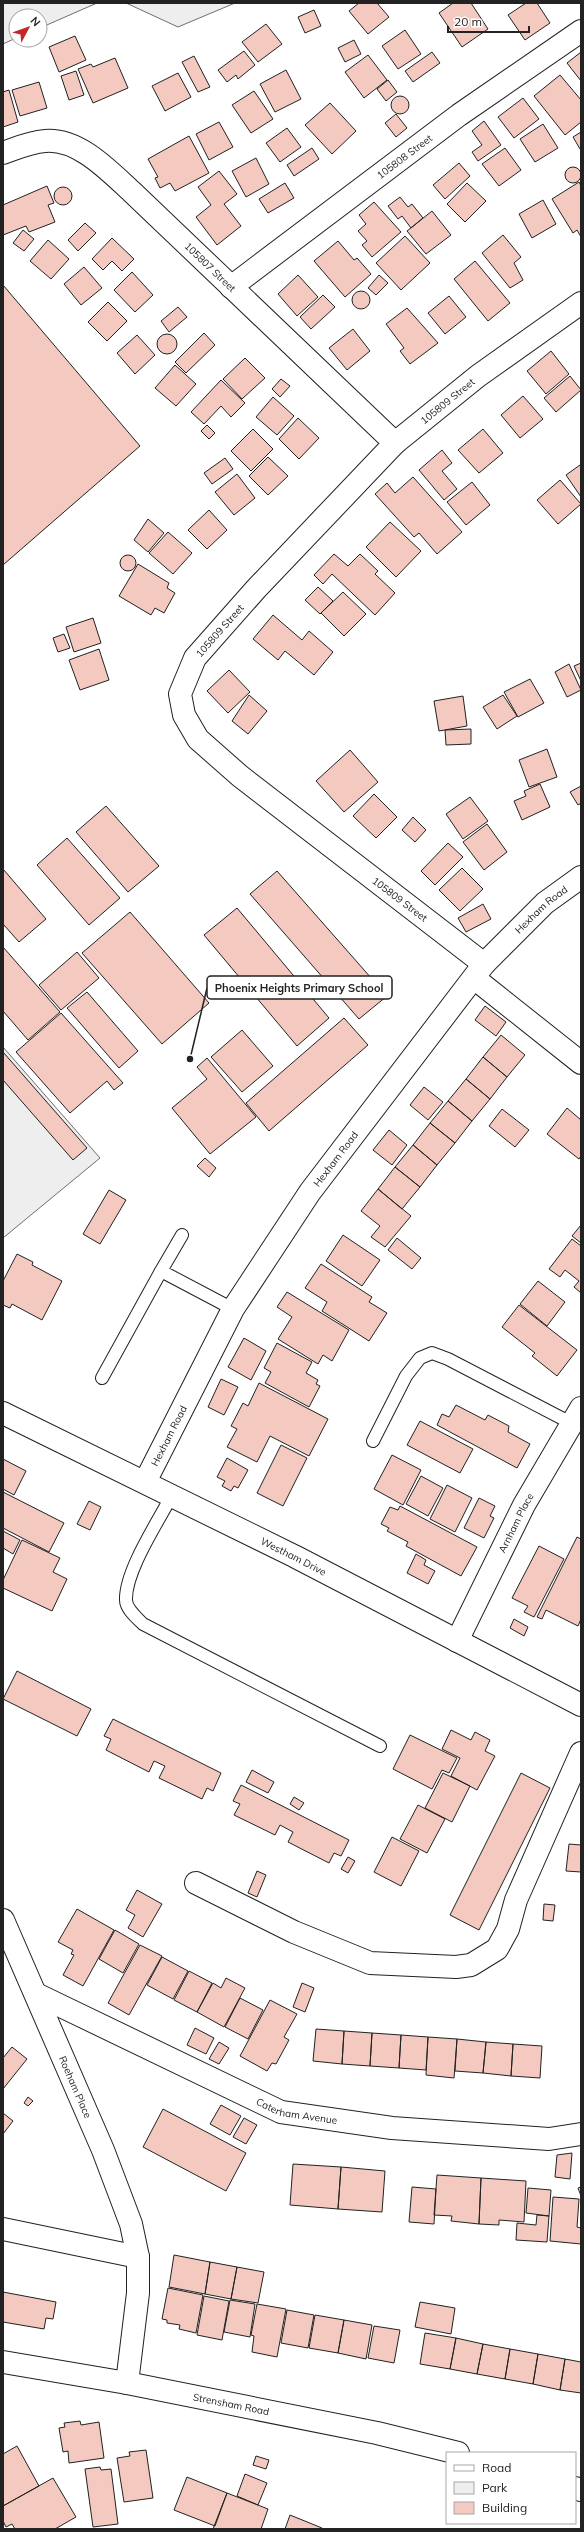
<svg xmlns="http://www.w3.org/2000/svg" width="584" height="2532" font-family="Mulish,sans-serif">
  <rect width="100%" height="100%" fill="#fff"/>
  <path fill="#eee" stroke="#6f6f6f" d="M3,3H97L40,28V16H16V38L3,44Z
    M126,3H235L178,27Z
    M3,1047L100,1158L3,1238Z"/>
  <path fill="#f3c9c0" stroke="#222" d="M359,3H377L389,17L368,34L349,11Z
    M453,3H471L488,29L462,47L439,13Z
    M526,3H537L550,23L525,40L508,15Z
    M314,10L321,26L305,33L298,17Z
    M266,24L282,44L258,62L242,42Z
    M405,30L421,54L398,69L382,46Z
    M75,36L86,60L59,72L49,47Z
    M354,40L361,54L345,62L338,48Z
    M244,51L255,65L238,79L236,75L227,82L218,70Z
    M432,52L440,63L413,82L405,71Z
    M581,52V81L567,63Z
    M368,55L387,80L364,98L345,72Z
    M194,56L210,87L198,92L182,62Z
    M115,58L128,88L93,103L78,69L91,64L93,67Z
    M286,70L301,99L275,112L260,84Z
    M76,71L84,95L69,100L61,76Z
    M178,73L191,97L165,111L152,86Z
    M560,75L581,100V122L565,135L534,96Z
    M388,80L397,92L386,101L377,89Z
    M39,82L47,108L20,116L12,90Z
    M9,90L18,122L3,127V92Z
    M254,91L273,119L251,133L232,105Z
    M391 105a9 9 0 1 1 18 0a9 9 0 1 1-18 0Z
    M523,98L539,119L514,138L498,117Z
    M330,103L356,131L332,154L305,125Z
    M396,114L407,128L396,137L385,123Z
    M484,121L501,145L478,161L472,152L482,145L472,131Z
    M219,122L233,147L209,160L196,134Z
    M543,124L558,148L535,162L520,139Z
    M287,128L301,147L280,162L266,143Z
    M581,132V149H580L573,137Z
    M189,136L209,173L175,191L170,183L160,188L155,178L158,177L148,159Z
    M312,148L319,159L294,176L287,165Z
    M505,148L521,170L499,186L482,164Z
    M256,158L269,184L246,197L232,171Z
    M459,163L470,176L445,199L433,185Z
    M565 175a8 8 0 1 1 16 0a8 8 0 1 1-16 0Z
    M219,171L237,194L224,204L241,226L217,245L196,217L211,205L198,187Z
    M579,182L581,186V237L577,230L573,233L552,199Z
    M285,183L294,198L268,213L259,199Z
    M467,183L486,201L465,222L447,204Z
    M47,186L54,203L48,205L55,222L29,232L26,226L3,235V205Z
    M54 196a9 9 0 1 1 18 0a9 9 0 1 1-18 0Z
    M400,197L408,207L412,204L423,218L411,228L402,216L398,219L388,206Z
    M543,200L556,224L532,238L519,214Z
    M374,202L401,232L372,257L362,245L367,241L358,231L366,224L359,215Z
    M432,211L451,235L426,254L407,231Z
    M85,223L96,233L78,251L68,240Z
    M23,230L34,239L24,251L13,243Z
    M503,235L521,257L514,263L523,280L510,288L482,253Z
    M405,236L430,263L401,290L376,263Z
    M112,238L134,259L122,271L112,261L103,270L92,259Z
    M48,240L69,259L51,279L30,261Z
    M338,241L354,260L357,258L371,274L345,297L314,261Z
    M475,261L510,303L488,321L454,279Z
    M84,267L102,288L81,305L64,284Z
    M132,272L153,295L135,312L114,290Z
    M298,275L318,297L297,316L278,294Z
    M379,275L388,283L376,295L368,288Z
    M3,285L140,446L3,565Z
    M352 300a9 9 0 1 1 18 0a9 9 0 1 1-18 0Z
    M323,295L335,307L311,329L300,317Z
    M449,296L466,317L445,334L428,313Z
    M108,302L127,321L107,341L88,322Z
    M178,307L187,317L169,332L161,321Z
    M407,308L438,343L410,364L400,351L404,348L386,324Z
    M353,329L370,351L347,370L329,348Z
    M204,333L215,345L186,373L175,362Z
    M157 344a10 10 0 1 1 20 0a10 10 0 1 1-20 0Z
    M137,335L155,355L135,374L117,353Z
    M551,351L569,374L546,394L527,371Z
    M245,358L265,378L242,399L223,379Z
    M175,365L196,384L176,406L155,388Z
    M570,376L581,390L556,412L544,398Z
    M281,379L290,386L280,397L272,389Z
    M221,380L245,403L231,417L221,406L204,424L191,412Z
    M523,396L543,419L520,438L501,415Z
    M273,397L294,416L277,435L256,417Z
    M298,418L319,438L299,459L279,439Z
    M207,425L215,433L209,439L201,431Z
    M253,429L273,449L251,471L231,451Z
    M483,429L503,453L479,473L458,450Z
    M442,450L452,463L442,471L457,489L444,500L419,470Z
    M268,457L288,476L268,495L249,476Z
    M225,458L233,469L212,484L204,473Z
    M580,465H581V497L566,475Z
    M237,474L255,498L234,515L215,492Z
    M413,477L462,532L437,554L419,533L414,537L375,494L387,483L395,493Z
    M560,480L581,504L558,524L537,500Z
    M472,482L490,505L466,525L447,502Z
    M209,510L227,530L207,549L188,530Z
    M148,519L164,533L148,552L134,540Z
    M390,522L421,551L396,577L366,547Z
    M168,532L192,553L173,574L149,553Z
    M334,554L348,566L360,554L378,571L375,574L395,593L375,615L332,574L323,584L314,575Z
    M120 563a8 8 0 1 1 16 0a8 8 0 1 1-16 0Z
    M138,564L169,583L167,588L175,593L164,613L155,608L151,615L119,596Z
    M318,587L333,601L320,614L305,600Z
    M343,592L366,614L344,636L321,613Z
    M273,615L302,640L309,631L333,652L314,675L285,651L278,660L253,639Z
    M93,618L101,643L74,652L66,627Z
    M64,634L70,648L58,652L53,638Z
    M99,649L109,680L80,690L69,660Z
    M581,663V681L574,666Z
    M569,664L581,690L567,697L555,672Z
    M229,670L250,692L228,713L207,691Z
    M530,679L544,703L518,717L504,692Z
    M249,695L267,711L248,734L232,721Z
    M503,695L517,716L497,729L483,707Z
    M463,696L467,726L439,731L434,701Z
    M471,729V744L446,745L445,730Z
    M547,749L557,777L529,787L519,760Z
    M350,750L378,782L344,812L316,781Z
    M540,784L550,807L522,820L514,801L526,796L524,791Z
    M581,786V803L578,805L570,792Z
    M374,794L397,817L376,838L353,816Z
    M470,797L488,821L463,839L446,814Z
    M106,806L159,866L128,892L76,832Z
    M413,817L426,830L415,842L402,830Z
    M487,824L507,852L484,870L463,842Z
    M67,838L120,898L89,925L37,865Z
    M448,843L463,857L435,885L421,871Z
    M462,868L483,889L460,911L439,890Z
    M3,869L46,919L19,942L3,924Z
    M277,871L387,996L359,1019L250,894Z
    M483,904L491,919L466,932L458,918Z
    M237,908L329,1018L297,1046L204,935Z
    M130,912L209,1003L162,1044L82,953Z
    M3,947L60,1012L28,1040L3,1011Z
    M77,952L99,978L61,1010L39,985Z
    M87,992L138,1051L119,1068L67,1008Z
    M485,1006L506,1022L496,1036L475,1020Z
    M61,1013L123,1083L114,1090L107,1081L70,1113L16,1052Z
    M344,1018L368,1045L269,1131L246,1103Z
    M242,1030L273,1066L242,1092L211,1057Z
    M501,1035L525,1055L507,1077L483,1057Z
    M3,1052L87,1148L73,1160L3,1080Z
    M483,1057L507,1077L490,1099L466,1079Z
    M207,1058L256,1117L210,1154L172,1108L207,1079L197,1067Z
    M466,1079L490,1099L472,1121L448,1101Z
    M424,1087L443,1102L428,1120L410,1105Z
    M448,1101L472,1121L455,1143L430,1123Z
    M567,1108L581,1120V1156L579,1159L547,1134Z
    M502,1109L529,1130L515,1147L489,1126Z
    M430,1123L455,1143L437,1165L413,1145Z
    M389,1130L407,1145L392,1165L373,1150Z
    M413,1145L437,1165L420,1187L395,1167Z
    M205,1158L216,1168L209,1177L197,1166Z
    M395,1167L420,1187L402,1209L378,1189Z
    M378,1189L411,1216L385,1247L371,1237L380,1226L361,1211Z
    M109,1190L126,1200L100,1244L83,1234Z
    M581,1225V1243L572,1236Z
    M343,1235L380,1260L362,1286L326,1261Z
    M397,1238L421,1258L412,1269L388,1250Z
    M572,1239L581,1246V1293L574,1287L579,1281L565,1270L560,1277L549,1269Z
    M17,1254L33,1262L32,1265L62,1281L42,1320L12,1304L10,1308L3,1305V1281Z
    M321,1264L372,1297L369,1302L387,1313L369,1341L322,1311L327,1302L305,1288Z
    M538,1281L565,1302L547,1326L520,1304Z
    M287,1292L349,1330L332,1361L323,1355L318,1364L278,1339L292,1317L277,1307Z
    M519,1305L577,1350L557,1376L532,1356L535,1353L502,1327Z
    M244,1338L266,1351L251,1380L228,1367Z
    M277,1343L312,1362L306,1373L318,1380L316,1384L320,1386L309,1407L265,1383L271,1372L264,1368Z
    M221,1379L238,1387L224,1415L208,1407Z
    M259,1383L328,1419L309,1456L270,1436L257,1462L227,1447L237,1429L231,1426L243,1403L248,1406Z
    M456,1405L485,1420L488,1415L509,1426L508,1432L530,1444L517,1468L437,1425L442,1414L449,1417Z
    M420,1421L473,1449L460,1473L407,1445Z
    M281,1445L307,1458L283,1506L257,1493Z
    M392,1455L421,1470L403,1505L374,1489Z
    M227,1458L248,1470L238,1488L234,1486L231,1491L222,1486L225,1481L217,1477Z
    M3,1459L26,1471L14,1495L3,1489Z
    M421,1476L443,1488L428,1516L406,1504Z
    M447,1485L472,1498L455,1532L430,1519Z
    M3,1492L64,1523L49,1552L3,1528Z
    M479,1498L495,1506L490,1516L494,1518L484,1538L464,1528Z
    M89,1501L101,1507L90,1530L77,1524Z
    M400,1506L477,1547L461,1576L406,1546L408,1542L387,1531L389,1528L381,1524L390,1507L398,1510Z
    M3,1531L20,1540L13,1554L3,1548Z
    M577,1537L581,1539V1619L578,1626L546,1610L542,1619L537,1617Z
    M22,1540L60,1558L53,1572L67,1579L52,1611L3,1588V1580Z
    M539,1546L564,1559L534,1617L524,1612L528,1606L512,1598Z
    M416,1554L426,1560L424,1565L435,1571L428,1584L407,1573Z
    M514,1619L528,1627L524,1636L510,1628Z
    M17,1671L91,1709L77,1736L3,1699Z
    M113,1719L221,1773L213,1791L207,1788L202,1799L159,1778L165,1766L154,1761L149,1772L106,1750L111,1739L104,1736Z
    M451,1730L471,1740L475,1732L490,1740L485,1751L495,1756L477,1790L451,1776L460,1758L442,1749Z
    M410,1735L457,1758L449,1773L442,1770L432,1789L393,1769Z
    M252,1770L274,1782L268,1793L246,1782Z
    M443,1773L470,1786L452,1822L425,1808Z
    M521,1773L550,1788L479,1930L450,1915Z
    M241,1785L349,1840L341,1856L334,1853L329,1863L288,1842L293,1832L280,1825L275,1835L234,1815L240,1804L233,1801Z
    M294,1797L304,1803L299,1810L290,1804Z
    M418,1805L445,1819L427,1853L400,1839Z
    M392,1837L419,1851L401,1886L374,1872Z
    M569,1844L581,1845V1872L566,1871Z
    M348,1857L355,1861L348,1873L341,1869Z
    M257,1871L266,1875L257,1897L248,1893Z
    M137,1890L162,1904L143,1937L128,1928L135,1915L126,1910Z
    M544,1904L555,1905L553,1921L543,1920Z
    M77,1909L114,1930L83,1986L63,1975L74,1955L71,1954L73,1950L58,1942Z
    M115,1930L139,1944L123,1973L99,1959Z
    M140,1945L162,1956L129,2015L108,2003Z
    M162,1957L188,1971L173,1999L147,1985Z
    M189,1971L212,1983L197,2012L174,2000Z
    M226,1978L245,1988L224,2027L197,2012L213,1983L221,1988Z
    M302,1983L314,1988L305,2012L293,2007Z
    M240,1998L263,2010L248,2039L225,2027Z
    M270,2000L297,2014L284,2037L289,2040L276,2064L272,2063L267,2071L240,2056Z
    M195,2028L214,2038L206,2054L187,2045Z
    M316,2029L344,2031L342,2064L313,2061Z
    M344,2031L372,2033L370,2066L342,2064Z
    M372,2033L401,2035L399,2068L370,2066Z
    M401,2035L428,2037L426,2070L399,2068Z
    M428,2037L457,2039L454,2078L426,2075Z
    M457,2039L486,2042L483,2073L455,2071Z
    M219,2042L229,2048L219,2064L209,2059Z
    M486,2042L513,2044L511,2076L483,2073Z
    M513,2044L542,2046L540,2078L511,2076Z
    M12,2047L27,2059L3,2089V2058Z
    M28,2097L33,2101L28,2106L24,2103Z
    M221,2105L241,2116L230,2135L210,2124Z
    M163,2109L246,2153L226,2191L143,2147Z
    M3,2113L13,2121L3,2134Z
    M244,2118L257,2125L246,2144L233,2137Z
    M572,2153L570,2179L555,2177L557,2155Z
    M293,2164L341,2167L338,2209L290,2205Z
    M341,2167L385,2171L382,2212L338,2209Z
    M437,2175L481,2178L479,2224L451,2221L452,2216L434,2215Z
    M481,2178L526,2181L524,2222L499,2220V2225L479,2224Z
    M412,2187L436,2189L434,2224L409,2222Z
    M581,2187V2196L578,2188Z
    M528,2188L551,2190L549,2216L526,2213Z
    M553,2197L579,2199L577,2227L581,2228V2244L550,2241Z
    M537,2215L549,2216L547,2242L516,2240L517,2223L536,2225Z
    M174,2255L210,2262L205,2294L169,2287Z
    M210,2262L237,2267L231,2299L205,2294Z
    M237,2267L264,2272L258,2303L231,2299Z
    M168,2288L203,2295L196,2333L179,2329L180,2325L167,2323V2320L162,2319Z
    M3,2292L56,2302L53,2319L46,2318L44,2329L3,2322Z
    M204,2296L229,2301L222,2340L197,2335Z
    M230,2300L255,2304L250,2337L224,2332Z
    M420,2302L455,2308L451,2334L415,2327Z
    M257,2304L286,2309L277,2357L252,2352L254,2336L251,2335Z
    M287,2310L314,2315L308,2348L281,2343Z
    M315,2315L344,2320L338,2353L309,2348Z
    M344,2320L372,2325L366,2359L338,2353Z
    M374,2326L400,2330L394,2363L368,2358Z
    M425,2333L456,2338L450,2369L420,2364Z
    M456,2338L483,2344L477,2374L450,2369Z
    M483,2344L510,2349L505,2379L477,2374Z
    M510,2349L538,2354L533,2384L505,2379Z
    M538,2354L565,2359L560,2390L533,2384Z
    M565,2359L581,2362V2393L560,2390Z
    M80,2421L81,2425L99,2422L104,2458L69,2463L68,2451L63,2452L59,2428L65,2427L64,2423Z
    M17,2446L39,2486L3,2506V2454Z
    M146,2450L153,2498L124,2502L117,2458L130,2456L129,2452Z
    M256,2456L269,2460L266,2469L253,2465Z
    M100,2467L101,2470L111,2469L118,2524L93,2527L85,2469Z
    M245,2474L267,2483L258,2505L237,2496Z
    M187,2477L227,2493L215,2526L174,2510Z
    M53,2478L76,2517L55,2529H15L12,2524L6,2527L3,2521V2506Z
    M227,2493L268,2509L261,2529H213Z
    M290,2515L322,2528L321,2529H285Z"/>
  <g fill="none" stroke-linecap="round" stroke-linejoin="round">
    <defs>
      <path id="lane" d="M161,1271L182,1235
        M102,1378L161,1271L233,1309
        M373,1441L406,1376L420,1358L432,1353L448,1359L571,1423
        M172,1495C158,1522 125,1571 126,1600C126,1609 137,1618 143,1624L380,1746"/>
      <g id="street">
        <path id="s1" d="M3,153C17,148 30,142 45,141C78,138 108,170 131,191L395,443"/>
        <path id="s2" d="M231,287L459,115L581,31"/>
        <path id="s3" d="M484,964L240,776L198,739L184,715L180,694L195,658L256,589L395,443L478,376L581,303"/>
        <path d="M474,978L581,1063"/>
        <path id="s4" d="M145,1482L233,1309L310,1192L484,964L545,903L581,877"/>
        <path id="s5" d="M457,1641L524,1505L581,1408"/>
        <path d="M196,1883L294,1932L370,1963L456,1967L471,1965L497,1949L508,1929L516,1900L581,1753"/>
        <path id="s6" d="M3,1920L103,2150L131,2224L138,2257V2293L127,2383"/>
        <path id="s7" d="M36,1994L281,2112L392,2128L549,2139L581,2134"/>
        <path d="M3,2229L138,2257"/>
        <path id="s8" d="M3,2362L127,2383L377,2433L458,2453"/>
        <path d="M575,2488L581,2490"/>
      </g>
      <g id="secondary">
        <path id="s9" d="M3,1413L294,1556L581,1705"/>
      </g>
    </defs>
    <use href="#lane" stroke="#222" stroke-width="14"/>
    <use href="#street" stroke="#222" stroke-width="24"/>
    <use href="#secondary" stroke="#222" stroke-width="24"/>
    <use href="#lane" stroke="#fff" stroke-width="12"/>
    <use href="#street" stroke="#fff" stroke-width="22"/>
    <use href="#secondary" stroke="#fff" stroke-width="22"/>
  </g>
  <g text-anchor="middle" stroke-width="3" stroke-linejoin="round" paint-order="stroke">
    <g font-size="10" fill="#222" stroke="#fff">
      <text dy="4" stroke="none"><textPath href="#s2" startOffset="217">105808 Street</textPath></text>
      <text dy="4" stroke="none"><textPath href="#s1" startOffset="256">105807 Street</textPath></text>
      <text dy="4" stroke="none"><textPath href="#s3" startOffset="813">105809 Street</textPath></text>
      <text dy="4" stroke="none"><textPath href="#s3" startOffset="489">105809 Street</textPath></text>
      <text transform="translate(400 899) rotate(37)" y="4">105809 Street</text>
      <text dy="4" stroke="none"><textPath href="#s4" startOffset="700">Hexham Road</textPath></text>
      <text dy="4" stroke="none"><textPath href="#s4" startOffset="376">Hexham Road</textPath></text>
      <text dy="4" stroke="none"><textPath href="#s4" startOffset="52">Hexham Road</textPath></text>
      <text dy="4" stroke="none"><textPath href="#s5" startOffset="132">Arnham Place</textPath></text>
      <text dy="4" stroke="none"><textPath href="#s9" startOffset="324">Westham Drive</textPath></text>
      <text dy="4" stroke="none"><textPath href="#s6" startOffset="182">Roeham Place</textPath></text>
      <text dy="4" stroke="none"><textPath href="#s7" startOffset="287">Caterham Avenue</textPath></text>
      <text dy="4" stroke="none"><textPath href="#s8" startOffset="232">Strensham Road</textPath></text>
    </g>
  </g>
  <path fill="none" stroke="#222" stroke-width="1.5" d="M190 1059L207 988"/>
  <circle fill="#222" stroke="#fff" stroke-width="1.5" cx="190" cy="1059" r="4"/>
  <rect fill="#fff" stroke="#222" stroke-width="1.5" x="207" y="976" width="185" height="23" rx="4"/>
  <g font-size="11" text-anchor="middle" font-weight="bold" fill="#222">
    <text x="299" y="992">Phoenix Heights Primary School</text>
  </g>
  <rect width="584" height="2532" fill="none" stroke="#222222" stroke-width="8"/>
  <rect x="446" y="2452" width="130" height="72" fill="#ffffff" stroke="#a7a7a7"/>
  <rect x="454" y="2465" width="20" height="6" fill="#ffffff" stroke="#a7a7a7"/>
  <text x="482" y="2472" font-size="12" fill="#222222">Road</text>
  <rect x="454" y="2482" width="20" height="12" fill="#eeeeee" stroke="#a7a7a7"/>
  <text x="482" y="2492" font-size="12" fill="#222222">Park</text>
  <rect x="454" y="2502" width="20" height="12" fill="#f3c9c0" stroke="#a7a7a7"/>
  <text x="482" y="2512" font-size="12" fill="#222222">Building</text>
  <g transform="translate(28 28) rotate(49)"><circle r="19" fill="#ffffff" stroke="#a7a7a7"/>
  <path d="M0-3L7 15L0 10L-7 15Z" fill="#c62828"/>
  <text y="-6" font-size="11" font-weight="bold" text-anchor="middle" fill="#222222">N</text>
  </g>
  <path d="M448 26v6h81v-6" fill="none" stroke="#222222" stroke-width="2"/>
  <text x="454" y="26" font-size="12" fill="#222222" stroke="#ffffff" stroke-width="3" paint-order="stroke">20 m</text>
</svg>
